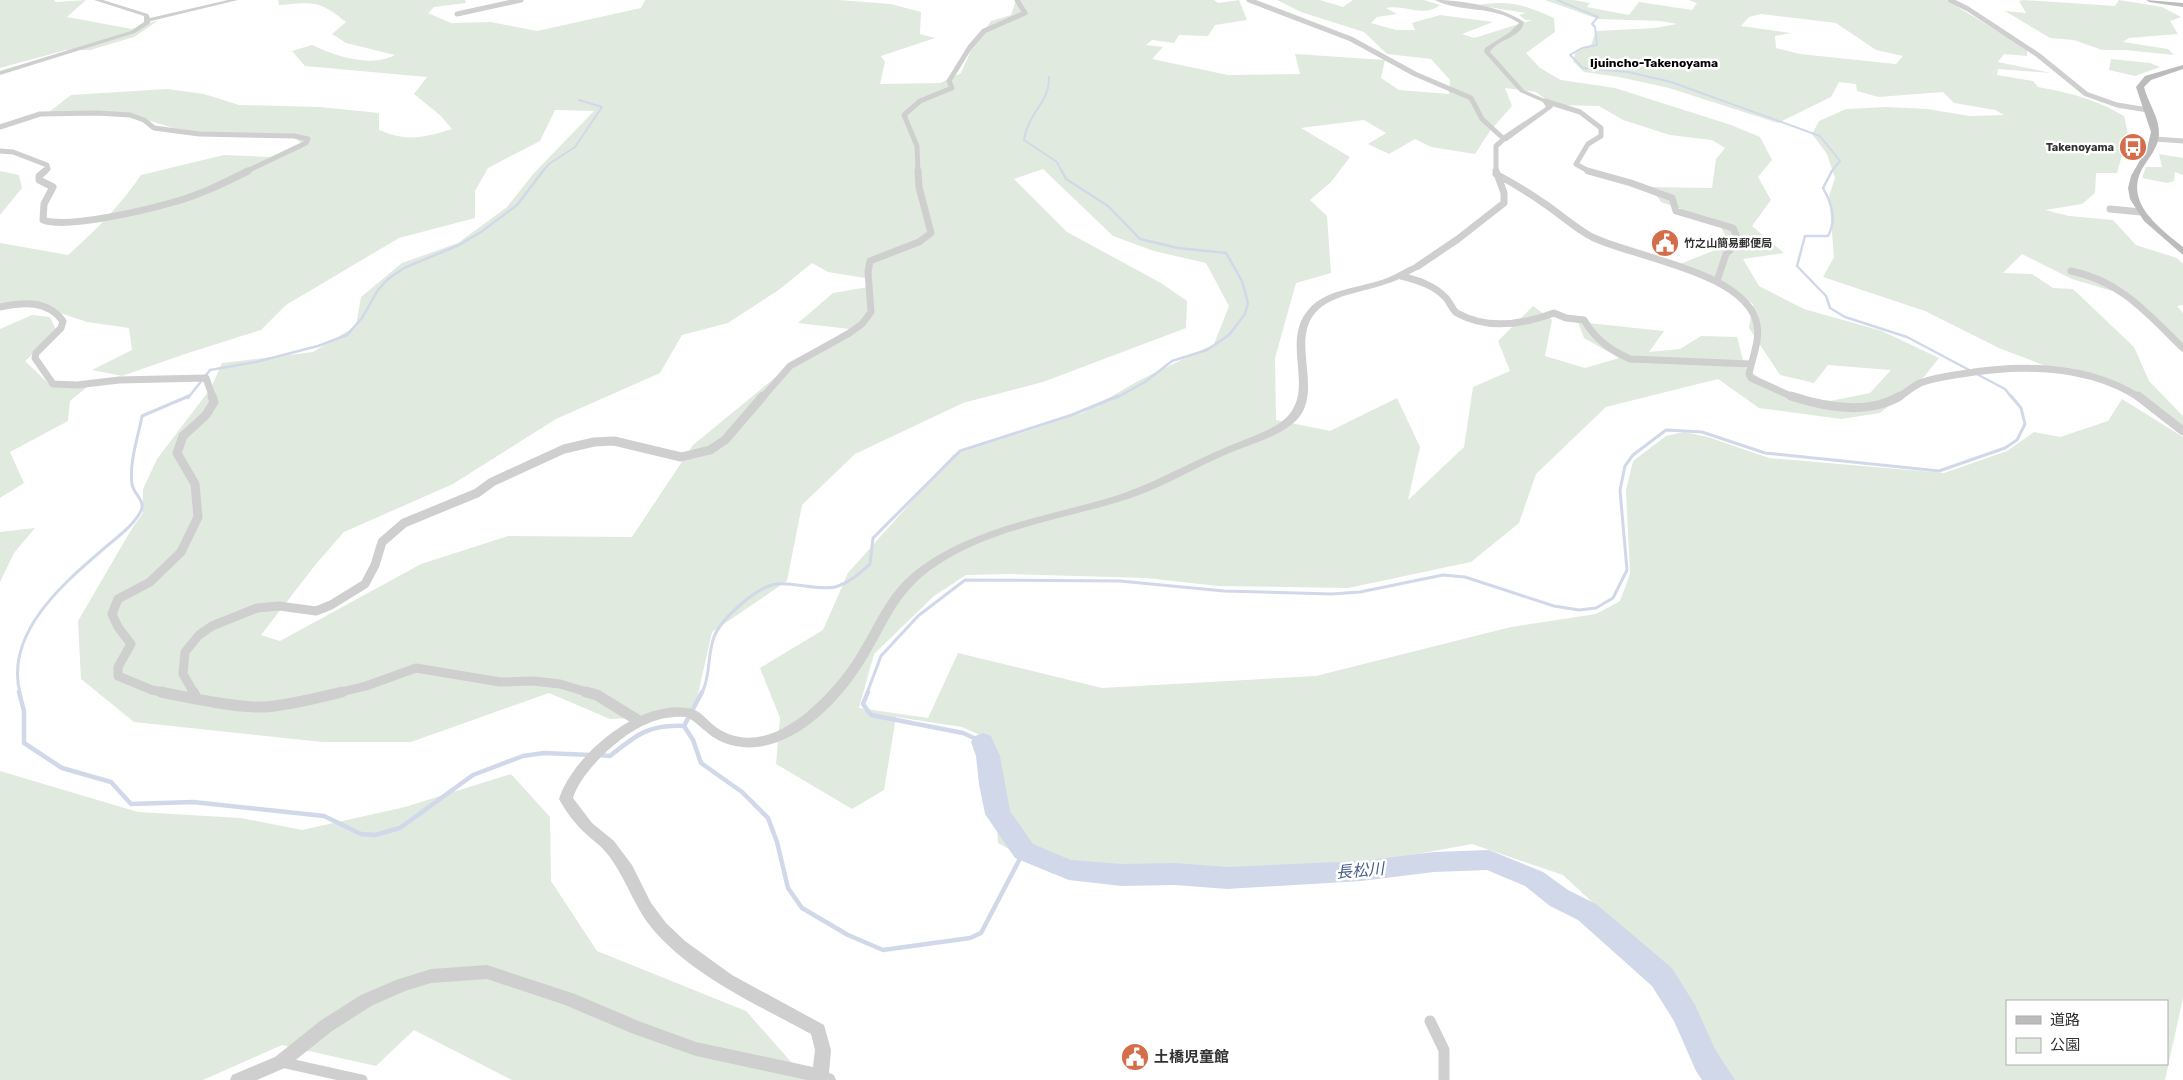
<svg xmlns="http://www.w3.org/2000/svg" width="2183" height="1080" font-family="Rubik,'Noto Sans JP',sans-serif">
  <rect width="100%" height="100%" fill="#fff"/>
  <path fill="#e1eadf" fill-rule="evenodd" d="M0,0H54L56,2L86,0L67,17L132,29L159,20L134,37L90,50H66L0,68Z
    M278,0H465L466,3L434,7L428,13L451,23L491,22L537,31L641,8L645,0H838L891,4L921,12L920,34L935,38L881,56L885,62L880,84L940,83L961,73L973,46L991,21L1011,15L1016,0H1214L1218,3L1239,0L1247,20L1215,25L1208,36L1179,35L1174,43L1152,40L1146,45L1163,47L1152,59L1228,75L1300,74L1295,54L1385,60L1381,78L1399,90L1449,94L1450,80L1431,59L1387,54L1364,32L1301,12L1277,0H1320L1343,7L1353,0H1424L1440,5C1424,18 1403,4 1386,8L1397,14L1377,17L1371,23L1396,30H1415L1412,23L1440,15L1493,22L1462,34L1474,38L1532,20H1526L1519,15L1526,13L1476,5C1511,0 1522,4 1554,18L1555,32L1526,53L1540,68L1561,80L1615,88L1731,125L1760,137L1772,160L1758,177L1771,200L1752,226L1784,253L1743,259L1759,286L1804,309L1882,331L1939,358L1924,377L1880,413L1841,419L1759,408L1718,379L1606,407L1536,474L1519,523L1471,562L1348,588L1218,586L1146,578L1010,574L966,575L934,596L874,654L859,708L928,718L958,653L1102,688L1316,676L1511,627L1596,614L1620,601L1630,574L1626,490L1633,461L1666,436L1684,432L1708,437L1769,458L1944,473L2007,451L2034,432L2060,437L2108,421L2122,399L2183,437V998L2165,1080H1729L1724,1074L1673,977L1563,875L1472,844L1309,874H1053L998,843L993,741L962,727L896,717L884,790L852,809L776,764L780,718L760,668L823,630L848,573L953,455L1083,413L1138,381L1214,344L1229,306L1206,263L1154,251L1113,236L1043,169L1014,179L1067,232L1161,283L1187,301L1186,328L1043,382L963,403L855,454L802,505L787,581L712,632L693,716L610,719L549,693L411,742H322L134,722L81,679L78,621L131,530L143,513V489L157,459L211,388L222,363L313,352L356,326L361,297L402,263L458,243L507,207L534,173L594,111L555,110L540,141L488,168L475,191V218L399,238L286,305L261,330L185,354L122,376L92,370L132,350L129,328L87,322L36,305L0,308V243L68,255C96,230 120,206 141,175L224,155L271,157L301,143L294,137L187,132L130,115H45L71,95L167,89L204,94L239,105L320,107L379,113V130C408,142 423,138 452,129L441,116L414,94L427,77L305,66L292,51L312,45C335,56 371,68 395,55L346,43L332,34L346,22C319,0 313,2 279,5ZM1505,88L1536,92L1553,105L1599,106L1623,120L1670,135L1712,140L1725,148L1716,159L1712,188L1650,187L1661,202L1718,222L1730,244L1680,264L1702,273L1753,304L1749,328L1780,375L1814,383L1828,365L1891,370L1870,393L1830,401L1786,396L1745,368L1737,337L1701,336L1680,349L1649,352L1664,331L1578,322L1584,338L1619,358L1585,368L1545,356L1552,320L1533,306L1498,341L1510,371L1473,387L1464,447L1408,500L1420,447L1397,398L1330,431L1276,420L1275,358L1296,283L1331,273L1327,216L1310,200L1331,182L1350,157L1301,128L1364,120L1386,133L1368,144L1389,154L1415,139L1431,147L1475,154L1490,131L1512,106ZM812,263L828,272L865,278L868,287L833,293L798,323L849,329L799,358L693,445L632,537L508,536L421,564L280,641L261,635L316,564L344,532L453,484L556,419L660,373L682,335L728,323L780,289ZM2007,1001H2167V1064H2007Z
    M1545,0H1574L1590,3L1587,7L1629,15L1639,2L1692,10L1697,3L1688,0H1946L2027,49V56L2004,54L1998,62L2051,73L1998,69L1997,75L2033,81L2038,87C2071,93 2095,99 2124,116L2128,134L2117,173H2096L2095,193L2082,204L2045,210L2069,216L2113,220L2136,245L2177,258L2183,264V305L2177,306L2183,313V346L2132,297L2072,279L2022,254L2003,273L2032,274L2053,288L2073,289L2134,347L2149,381L2183,416V426L2107,383L2053,369L1999,348L1925,311L1823,277L1834,257L1829,196L1835,178L1827,154L1812,134L1819,121L1846,109L1886,107L1927,109L1970,116L2004,115L1995,110L1954,103L1943,92L1878,97L1857,91L1856,84L1839,82L1831,97L1778,123L1669,88L1619,77L1584,72L1573,61L1576,50L1591,45L1596,31L1655,28L1677,24L1661,21L1598,19ZM1761,14L1836,23L1876,50L1903,56L1896,64L1800,54L1776,48L1775,36L1791,33L1741,26L1749,17Z
    M2023,0L2115,6L2119,0L2162,7L2181,17L2170,21L2178,34L2129,38L2123,42L2168,49L2174,55L2125,50H2102L2074,40L2050,38L2005,11L2026,13L2019,1Z
    M2111,59L2150,63L2160,67L2135,76L2109,70Z
    M2159,154L2183,158V175L2175,172L2174,181L2167,183L2142,178L2146,167H2162Z
    M0,171L19,175L22,188L0,215Z
    M32,315L50,317L57,332L25,361L49,384L87,387L70,401L68,421L10,452L24,483L0,498V329Z
    M35,528L14,553L0,582V532Z
    M0,771L138,812L241,818L302,830L405,807L511,774L550,817L551,881L597,951L746,1011L807,1080H512L414,1030L376,1066L282,1045L203,1080H0Z"/>
  <g fill="none" stroke-linecap="round" stroke-linejoin="round">
    <path stroke="#d1d8ea" stroke-width="2" d="M1557,0L1598,17L1592,24L1595,27L1597,45L1582,48L1570,55L1583,68L1628,72L1671,82L1820,136L1840,161L1831,172
      M1049,77C1050,103 1028,112 1024,140L1057,162L1062,172
      M542,172L549,164L575,147L602,107L579,100"/>
    <path stroke="#d1d8ea" stroke-width="2.5" d="M1062,171L1066,179L1108,206L1140,239L1178,248L1226,253L1242,281L1248,303L1245,314L1229,335L1207,350L1172,361L1145,382L1116,398
      M1832,171L1823,188C1832,204 1837,219 1828,236H1805L1797,266L1826,296L1830,308L1845,317L1907,337L2005,389L2012,398
      M188,398L210,370L256,362L318,346L347,335L362,318L378,290L388,279L404,268L459,245L481,232L517,205L543,171"/>
    <path stroke="#d1d8ea" stroke-width="3" d="M20,693C5,635 60,586 100,552C114,539 132,528 141,511C146,500 133,494 132,484C129,462 138,438 142,416L189,396
      M702,693C711,675 707,655 714,637C721,619 757,586 777,584C795,582 817,591 835,587C849,583 860,573 870,564L873,538L960,451L1072,415L1118,396
      M867,693L881,656L918,616L965,580L1120,581L1224,591L1332,594L1360,592L1443,575L1465,577L1554,606L1579,610L1596,608L1613,598L1627,570L1620,490L1625,466L1633,455L1666,430L1702,432L1765,453L1939,471L2005,448L2017,440L2025,424L2021,408L2011,396"/>
    <path stroke="#d1d8ea" stroke-width="4.5" d="M19,692L24,711V743L62,768L111,782L131,804L193,802L324,816L361,834L375,835L400,828L473,775L523,756L544,753L591,755
      M868,692L863,704L871,715L963,733L983,742
      M684,726L702,692
      M599,755L610,756C636,735 649,724 684,726L693,740L701,763L742,792L768,818L777,842L788,888L802,908L848,935L883,950L970,938L981,933L1024,851"/>
    <path fill="#d1d8ea" fill-rule="evenodd" d="M983,733L991,736L1000,756L1010,811L1033,844L1071,860L1122,864L1175,863L1227,867L1361,861L1434,852L1489,850L1543,872L1568,890L1596,904L1672,968L1695,1005L1716,1051L1735,1080H1702L1696,1071L1674,1021L1652,986L1578,920L1550,906L1525,886L1487,870L1434,872L1361,881L1227,889L1175,885L1122,886L1069,880L1015,858L985,814L979,784L976,756L971,742L975,736Z"/>
    <path stroke="#cfcfcf" stroke-width="5" d="M1249,0L1351,39L1415,74L1471,98L1482,119L1504,139L1496,146V172
      M1950,0L1968,9L2038,55L2086,94L2117,105L2148,110
      M457,14L521,0
      M1545,101L1580,112L1601,128V136L1588,144L1576,164L1590,172
      M0,127L40,114L97,113L130,115L144,120L154,128L199,134L294,136L308,139L306,143L245,172
      M2155,139L2183,141
      M0,151L13,152L47,165L48,169L44,172
      M918,172L917,146L904,115L920,101L952,88L949,81L970,47L984,31L1025,13L1017,0"/>
    <path stroke="#cfcfcf" stroke-width="7" d="M45,171L39,176V180L53,187L44,204L43,220C68,229 146,210 174,202C200,195 224,183 248,171
      M1588,171L1631,183L1672,198L1676,211L1733,228L1739,242L1726,254L1717,281
      M1496,174C1513,183 1529,193 1545,204C1560,214 1575,228 1592,237C1632,257 1748,272 1757,325C1760,341 1752,358 1749,374L1751,378L1795,398
      M2110,209L2141,212
      M1418,266L1458,239L1504,203V193L1496,171
      M2071,271C2121,281 2148,314 2183,348
      M1401,276C1417,280 1434,285 1446,298C1450,302 1452,310 1457,313C1487,330 1524,324 1554,313L1566,318L1584,320C1595,339 1610,350 1630,359L1750,364
      M0,307C24,302 47,300 63,321L61,328L36,353L35,358L53,384L77,385L119,380L206,378L213,398
      M762,398L790,366L848,334L862,324L871,312L868,272L870,261L919,242L931,233L919,187L918,171
      M1898,398C1905,393 1912,387 1920,383C1933,378 1948,376 1961,374C2021,364 2087,364 2140,398"/>
    <path stroke="#cfcfcf" stroke-width="9" d="M1791,396C1824,407 1868,415 1900,396
      M2138,396L2183,431
      M167,693L152,690L118,676V667L131,644L118,627L112,614L118,599L150,582L181,552L198,517L195,484L177,453L183,436L206,415L214,402L212,396
      M194,693L183,674L185,652L199,635L212,626L257,608L279,606L316,611L331,605L365,584L375,565L382,542L404,523L477,493L492,482L564,449L594,442L614,441L681,457L710,450L725,440L763,396
      M337,693L366,686L416,668L500,682L533,681L560,684L590,693"/>
    <path stroke="#cfcfcf" stroke-width="11" d="M161,692C190,698 237,708 265,707C291,705 317,698 342,692
      M193,692L197,699
      M586,692L597,695L639,721
      M1430,1021L1444,1050V1080
      M281,1062L362,1080"/>
    <path fill="#cfcfcf" fill-rule="evenodd" d="M94,0H103L148,14L150,18L228,0H238L151,21L149,24L135,33L0,75V71L131,31L144,22V16Z
      M1435,0C1461,0 1503,7 1524,22C1522,38 1497,39 1490,52L1524,90L1547,100L1553,107L1552,108L1507,141H1501V137L1546,107L1543,102L1520,92L1484,52L1485,48L1510,32L1519,23C1493,5 1460,13 1435,0Z
      M1418,263L1422,266L1421,268C1409,274 1399,280 1386,284C1364,292 1336,294 1319,309C1285,339 1330,396 1291,425C1271,440 1246,445 1225,455C1192,469 1162,488 1128,499C1062,520 986,529 929,571C892,599 884,634 860,669C834,709 783,759 731,745C709,739 704,727 687,717C674,716 660,718 649,723C622,733 581,771 573,798L592,823L614,841L632,865L651,903L666,923L685,941L732,975L824,1025L831,1050L829,1073L834,1075L836,1080H807L696,1056L631,1033L565,1005L487,979L431,983L405,991L373,1005L332,1031L287,1067L257,1080H230L232,1075L275,1057L320,1021L361,995L396,980L431,969L487,965L575,994L641,1022L696,1042L813,1067L815,1050L811,1034C758,1005 698,979 656,933C635,910 627,880 609,856C602,846 592,840 584,832C575,824 565,810 559,799C573,755 639,700 687,708C699,709 704,717 712,724C728,738 749,741 770,734C803,723 838,685 856,656C878,621 887,590 923,565C978,526 1049,516 1112,497C1148,486 1179,468 1213,453C1234,443 1257,436 1277,425C1323,396 1277,345 1309,309C1327,288 1362,288 1387,278C1398,274 1407,267 1418,263Z"/>
    <path fill="#bcbcbc" fill-rule="evenodd" d="M2146,0L2183,3V7L2149,2Z
      M2183,65V69L2151,80L2144,87C2148,103 2160,118 2159,135C2158,148 2148,159 2142,169C2124,203 2160,228 2183,247V255L2144,221L2130,199L2128,188L2131,176L2147,148L2151,132L2136,87L2145,76Z"/>
  </g>
  <defs>
    <symbol id="bus-disc" viewBox="-11 -11 22 22"><circle r="9.5" fill="#d36d4a" stroke="#fff"/><path d="M-5-6H5V4H4V6H2V4H-2V6H-4V4H-5ZM-3.5-4V0h7V-4ZM-3.5 1.2v1.5H-2V1.2ZM2 1.2v1.5H3.5V1.2Z" fill="#fff"/></symbol>
    <symbol id="civic-disc" viewBox="-11 -11 22 22"><circle r="9.5" fill="#d36d4a" stroke="#fff"/><path d="M-.6-6.5H3V-4.5H.6V-3L4-1V1h2V6H-6V1h2V-1L-.6-3ZM-1.2 2.5V6h2.4V2.5Z" fill="#fff"/></symbol>
  </defs>
  <g fill-rule="evenodd">
    <use href="#bus-disc" x="2117" y="131" width="32" height="32"/>
    <use href="#civic-disc" x="1649" y="227" width="32" height="32"/>
    <use href="#civic-disc" x="1119" y="1041" width="32" height="32"/>
  </g>
  <g text-anchor="middle" stroke-width="5" stroke-linejoin="round" paint-order="stroke">
    <g font-size="11" font-weight="bold" fill="#323232" stroke="#fff" text-anchor="end">
      <text x="2114" y="151">Takenoyama</text>
      <text x="1684" y="247" text-anchor="start">竹之山簡易郵便局</text>
    </g>
    <g font-size="12" font-weight="bold" fill="#000" stroke="#fff">
      <text x="1654" y="67">Ijuincho-Takenoyama</text>
    </g>
    <g font-size="15" font-weight="bold" fill="#323232" stroke="#fff" text-anchor="start">
      <text x="1154" y="1062">土橋児童館</text>
    </g>
    <g font-size="16" font-style="italic" fill="#485b8c" stroke="#fff">
      <text transform="translate(1360 870) rotate(-5)" y="6">長松川</text>
    </g>
  </g>
  <rect x="2006" y="1000" width="162" height="65" fill="#ffffff" stroke="#adadad"/>
  <rect x="2016" y="1016" width="25" height="8" fill="#bcbcbc" stroke="#adadad"/>
  <text x="2050" y="1025" font-size="15" fill="#323232">道路</text>
  <rect x="2016" y="1038" width="25" height="15" fill="#e1eadf" stroke="#adadad"/>
  <text x="2050" y="1050" font-size="15" fill="#323232">公園</text>
</svg>
